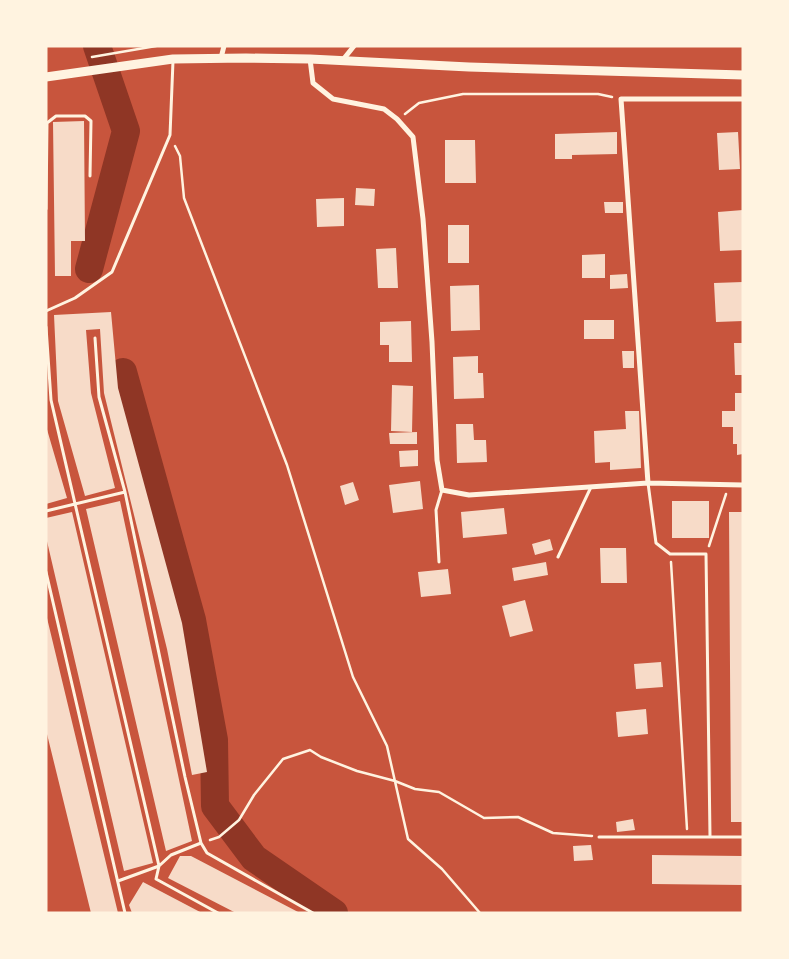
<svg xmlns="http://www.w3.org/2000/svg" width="789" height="959" font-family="'Times New Roman',serif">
  <rect width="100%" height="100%" fill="#c8553d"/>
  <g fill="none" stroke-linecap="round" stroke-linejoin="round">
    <path stroke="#8f3625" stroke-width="28" d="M89,269L126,131L97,46
      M123,372L192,620L214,740L215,806L254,858L334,913"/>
  </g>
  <path fill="#f7dbc8" d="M84,121L85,241H71V276H55L53,122Z
    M617,132V154L572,155V159H555V134Z
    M738,132L740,169L719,170L717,133Z
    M445,140H475L476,183H445Z
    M356,188L375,189L374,206L355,205Z
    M344,198V226L317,227L316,199Z
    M604,202H623V213H605Z
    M743,210V250L720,251L718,212Z
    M448,225H469V263H448Z
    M396,248L398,288H378L376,249Z
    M605,254V278H582V255Z
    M627,274L628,288L610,289V275Z
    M743,282V321L716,322L714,283Z
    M479,285L480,330L451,331L450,286Z
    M111,312L118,388L182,623L207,772L192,775L167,649L104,393L100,329L86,330L91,393L115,488L85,496L58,401L54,315Z
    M584,320H614V339H584Z
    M411,321L412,362H389V345H380V322Z
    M734,343H743V375H735Z
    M622,351H634V368H623Z
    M478,356V373H483L484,398L454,399L453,357Z
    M392,385L413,386L412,432L391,431Z
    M735,393H743V454L737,455V444H733V427H722V411H735Z
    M625,411H639L641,468L610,470V462L595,463L594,431L626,429Z
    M456,424H473L474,440H486L487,462L457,463Z
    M46,426L67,498L46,504Z
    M417,432V444H390L389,433Z
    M418,450V466L400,467L399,451Z
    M420,481L423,509L393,513L389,485Z
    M353,482L359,500L345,505L340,486Z
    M120,501L192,841L166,851L86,509Z
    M672,501H709V538H672Z
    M504,508L507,534L463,538L461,512Z
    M72,512L153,863L124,871L46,537V518Z
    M729,512H743V822H731Z
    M550,539L553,550L535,555L532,544Z
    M600,548H626L627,583H601Z
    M546,562L548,575L514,581L512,568Z
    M448,569L451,594L421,597L418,572Z
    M525,600L533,631L510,637L502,606Z
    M46,618H47L118,913H91L46,730Z
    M661,662L663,687L636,689L634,664Z
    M646,709L648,734L618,737L616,712Z
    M633,819L635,830L617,832L616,822Z
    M591,845L593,860L574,861L573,846Z
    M652,855L743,856V885L652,884Z
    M180,856H191L300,913H236L168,878Z
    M143,882L202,913H132L129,905Z"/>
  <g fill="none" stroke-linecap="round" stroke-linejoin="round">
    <path stroke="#fff3e0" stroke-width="2.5" d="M92,57L156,46
      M405,114L419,103L463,94H598L612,97
      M175,146L180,156L184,198L287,465L353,677L387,746L408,839L442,869L480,913
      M709,546L726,494
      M671,562L687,829
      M210,840L219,837L239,820L254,795L283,759L310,750L321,757L357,771L395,781L415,789L439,792L484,818L518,817L553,833L592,836"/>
    <path stroke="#fff3e0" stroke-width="3" d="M46,209L47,123L56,116H85L91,121L90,176
      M46,311L75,298L112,272L170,135L173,61
      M46,327L51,400L159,866L156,879L218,913
      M95,338L99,397L125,492L185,777L201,843L207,853L313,913
      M648,483L656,543L670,554H706L710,836
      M46,511L125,492
      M558,557L591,487
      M439,562L436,510L442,490
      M46,572L125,913
      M599,837H743
      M118,881L159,866L171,855L201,843"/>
    <path stroke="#fff3e0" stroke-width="5" d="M221,58L224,46
      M310,59L313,83L333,99L384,109L397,119L413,137L423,219L432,342L437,460L442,490L469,495L648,483L743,485
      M342,61L354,46
      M648,483L621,99H743"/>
    <path stroke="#fff3e0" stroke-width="9" d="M46,77L173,59L246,58L310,59L469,67L743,75"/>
  </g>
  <rect width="789" height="959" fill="none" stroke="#fff3e0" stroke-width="95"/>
</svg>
